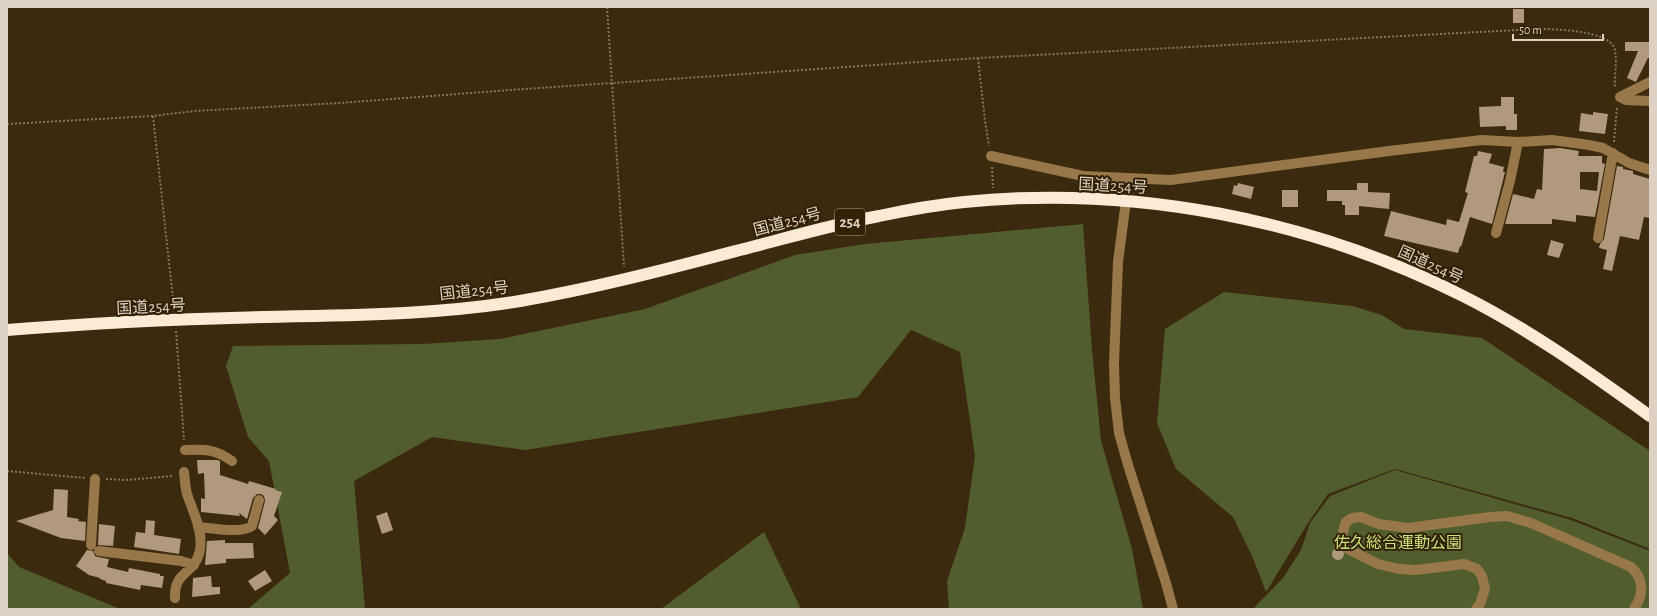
<svg xmlns="http://www.w3.org/2000/svg" width="1657" height="616" font-family="'Alegreya Sans','Noto Sans JP',sans-serif">
  <rect width="100%" height="100%" fill="#3c2a0f"/>
  <path fill="#525d2e" d="M1083,224L1092,350L1101,441L1132,549L1143,609H949L947,581L965,528L975,456L960,352L911,330L858,397L525,450L432,437L354,481L365,609H248L290,573L269,461L248,437L226,366L233,346L423,344L500,339L645,309L795,255L865,244Z
    M1224,292L1352,306L1382,315L1404,329L1482,338L1650,451V549L1572,518L1395,469L1328,494L1308,523L1266,592L1253,558L1233,517L1176,469L1157,423L1165,329Z
    M1395,470L1571,520L1650,551V609H1253L1283,578L1301,550L1310,523L1330,496Z
    M764,532L800,607L798,609H661Z
    M7,553L19,567L120,609H7Z"/>
  <path fill="#b0997c" fill-rule="evenodd" d="M1513,9H1524V23H1513Z
    M1625,42H1650V58H1648L1636,82L1627,78L1638,51H1625Z
    M1501,97H1514V114H1517V130H1506V126L1480,127L1479,107L1501,106Z
    M1593,112L1608,114L1605,134L1579,131L1581,113L1593,115Z
    M1560,148L1579,151L1578,156H1602V163L1605,164L1595,217L1576,215V222L1552,219V224H1505L1513,194L1534,199L1537,189L1542,190L1544,149ZM1580,172H1599L1597,191L1580,189Z
    M1478,151L1492,154L1489,163L1504,167L1503,172H1505L1492,224L1470,217L1461,247L1460,246L1458,253L1384,236L1391,211L1446,225L1447,219L1459,222L1468,193L1465,192L1474,156H1477Z
    M1617,166L1623,167V169L1633,171V174L1650,179V218L1644,217L1639,240L1620,236L1612,271L1603,269L1607,250L1599,248L1600,244L1604,239Z
    M1238,183L1254,187L1251,199L1232,194L1234,185L1237,186Z
    M1357,183H1368V192L1390,193L1389,209L1359,206V215H1345V205H1342V201H1327V190H1357Z
    M1282,190H1298V207H1282Z
    M1551,240L1564,244L1559,258L1547,255Z
    M197,460H217L220,461V475L248,484L249,481L276,489L275,490L282,492L274,516L278,520L265,535L258,528L265,501L264,496L261,494H257L253,498L247,519L239,513L240,516L201,512V498L205,499L204,473L198,474Z
    M54,489L68,490L67,517L79,519L78,521L86,522L85,541L61,538L16,521L53,510Z
    M387,512L393,530L382,534L376,516Z
    M146,520L155,521L154,535L181,539L179,554L134,547L136,532L145,533Z
    M99,524L115,526L113,546L98,545Z
    M225,540V543H253L254,558L226,559V563L205,565L207,541Z
    M1332 554a6 6 0 1 1 12 0a6 6 0 1 1-12 0Z
    M87,550L93,551L95,556L98,557L109,559L107,567L128,572L129,568L160,574V576H164L162,588L141,585L140,590L106,583V581L100,579V578L89,575L76,566Z
    M265,570L272,581L255,591L248,581Z
    M211,576L212,587H220V594L192,597L193,578Z"/>
  <g fill="none" stroke-linecap="round" stroke-linejoin="round">
    <path stroke="#857661" stroke-width="2" stroke-dasharray="2 2" stroke-linecap="butt" d="M607,7L624,267
      M978,58L985,121L989,146
      M153,116L174,308
      M7,124L153,116L194,111L340,103L510,90L978,58L1537,29C1553,29 1605,30 1614,47C1618,56 1614,76 1615,87
      M1614,142L1617,107
      M992,167L993,188
      M176,331L184,440
      M7,471L85,478
      M106,479L126,480L173,476"/>
    <path stroke="#98784a" stroke-width="10" d="M1620,97L1650,82
      M1620,97L1626,100L1650,101
      M991,156L1083,176L1171,180L1389,151L1482,140L1518,142L1552,140L1589,145L1603,148L1629,163L1650,170
      M1126,201L1118,262L1114,363L1115,398L1119,433L1128,465L1166,583L1173,609
      M1496,233L1510,181L1518,142
      M1598,238L1613,153
      M185,450C204,449 215,449 232,461
      M198,527C213,528 241,534 252,526L259,500
      M91,545L95,479
      M99,551L181,561L194,565
      M175,598C174,571 192,576 199,554C205,534 193,512 187,494C185,487 185,479 184,472
      M1476,609L1480,604L1485,589L1482,576L1477,569L1464,564L1416,570L1399,569L1378,564L1348,549L1344,543L1342,535L1346,522L1352,518L1361,517L1379,524L1408,528L1490,517L1507,516L1531,523L1631,567C1644,579 1644,595 1634,609"/>
    <path stroke="#fbebd6" stroke-width="12" d="M7,330C92,323 178,319 264,317C349,315 436,315 520,301C602,287 682,265 763,244C801,234 840,223 879,216C907,210 935,205 964,202C1134,185 1310,219 1463,296C1529,329 1590,373 1650,416"/>
  </g>
  <g text-anchor="middle" stroke-width="4" stroke-linejoin="round" paint-order="stroke">
    <rect fill="#322105" stroke="#a99c89" stroke-width="1" x="835" y="209" width="30" height="26" rx="3"/>
    <g font-size="15" font-weight="bold" fill="#dcd1c2">
      <text x="850" y="227">254</text>
    </g>
    <g font-size="16" fill="#dcd1c2" stroke="#322105">
      <text transform="translate(1113 185) rotate(3)" y="6">国道254号</text>
      <text transform="translate(787 221) rotate(-15)" y="6">国道254号</text>
      <text transform="translate(1431 264) rotate(24)" y="6">国道254号</text>
      <text transform="translate(474 290) rotate(-6)" y="6">国道254号</text>
      <text transform="translate(151 306) rotate(-3)" y="6">国道254号</text>
    </g>
    <g font-size="16" fill="#c9e279" stroke="#322105">
      <text x="1398" y="548">佐久総合運動公園</text>
    </g>
  </g>
  <rect width="1657" height="616" fill="none" stroke="#dcd1c2" stroke-width="16"/>
  <path d="M1513 34v6h90v-6" fill="none" stroke="#dcd1c2" stroke-width="2"/>
  <text x="1519" y="34" font-size="12" fill="#dcd1c2" stroke="#322105" stroke-width="3" paint-order="stroke">50 m</text>
</svg>
